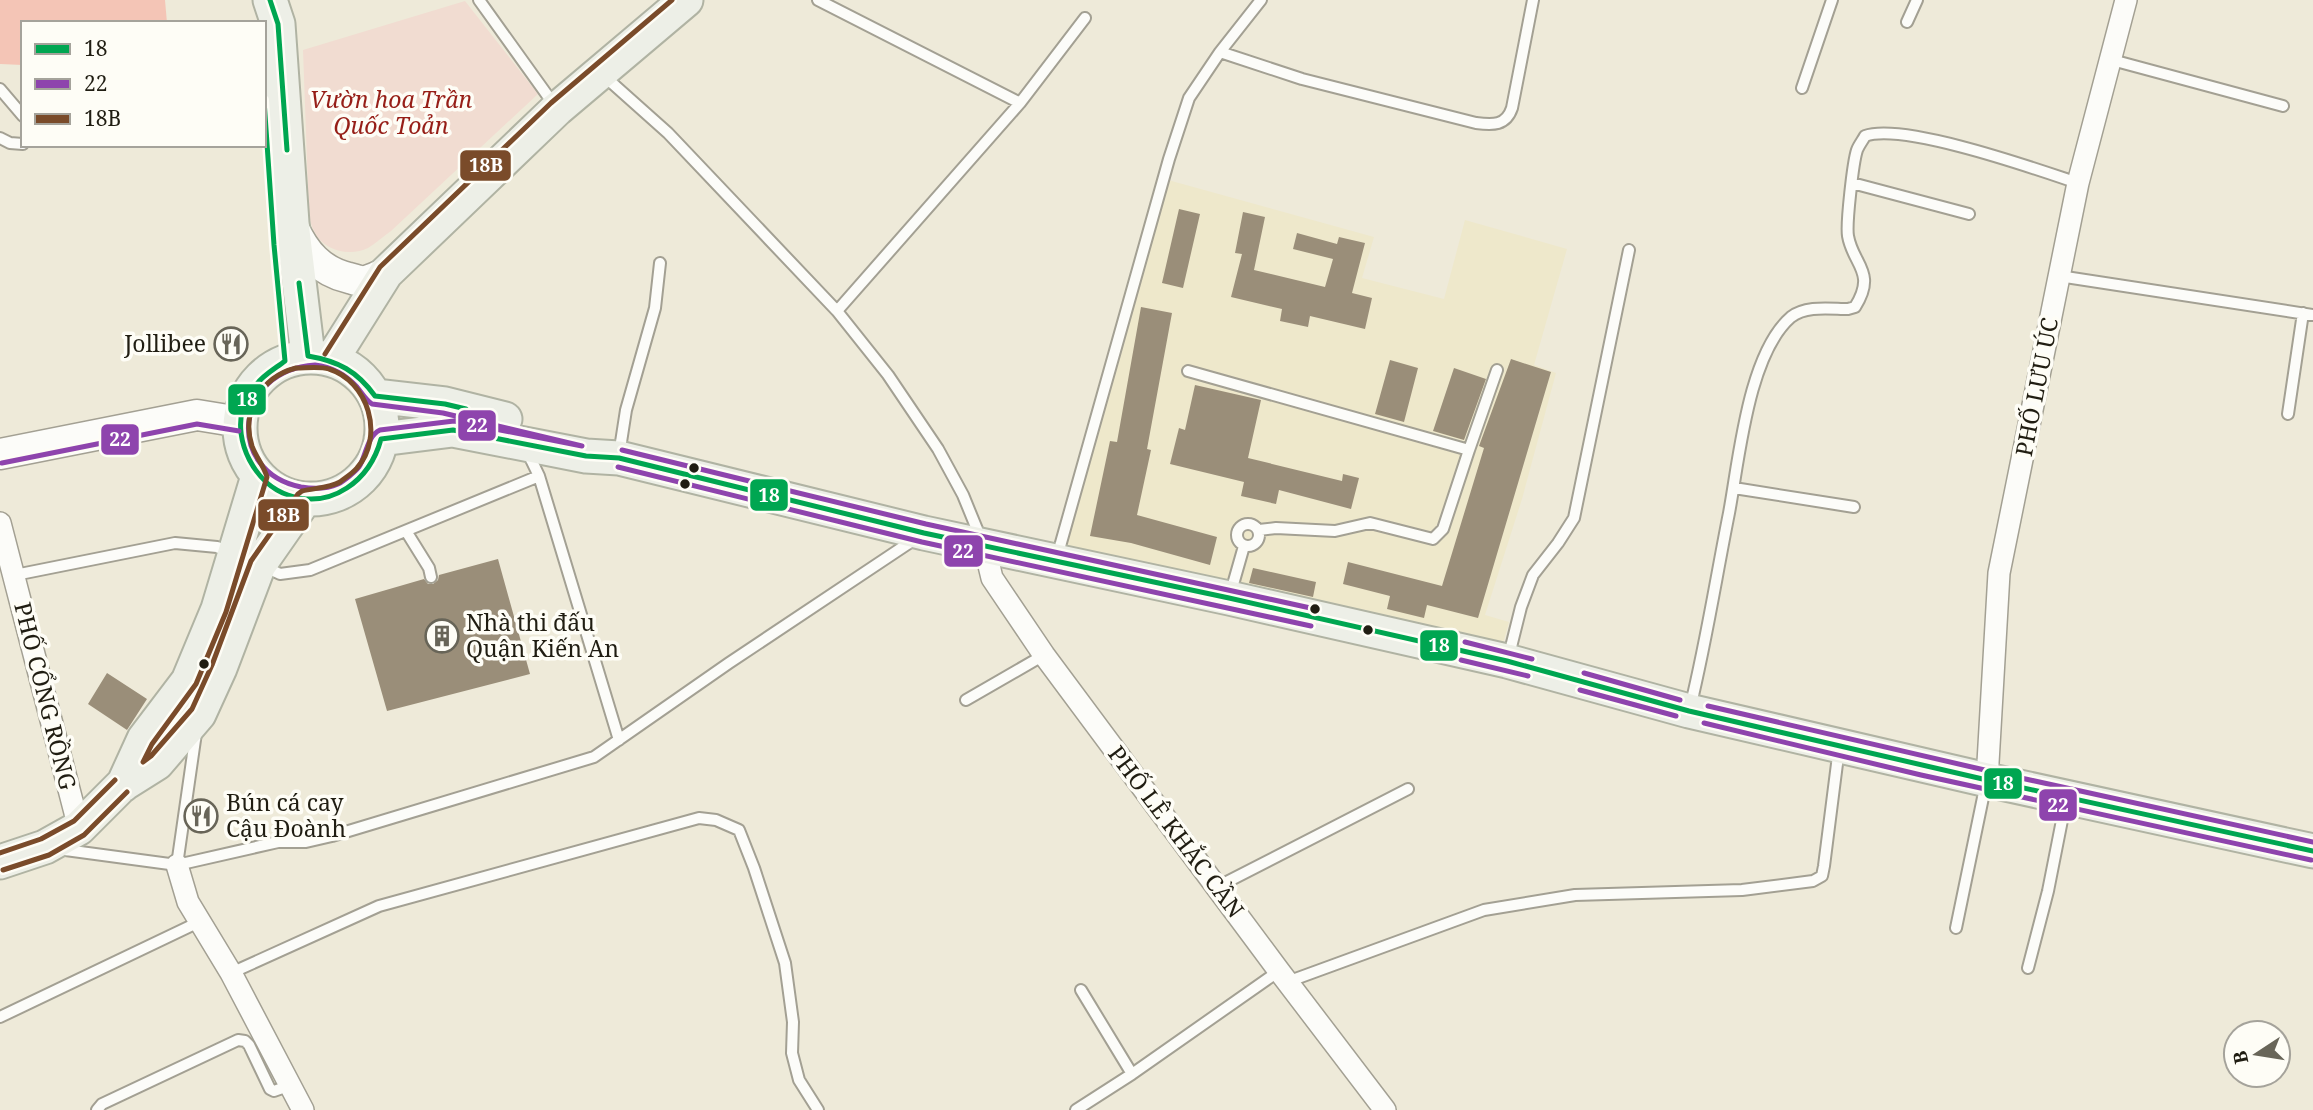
<svg xmlns="http://www.w3.org/2000/svg" width="2313" height="1110" font-family="'Noto Serif',serif">
  <rect width="100%" height="100%" fill="#eeead9"/>
  <path fill="#eee8cb" d="M1168,180L1374,237L1362,278L1444,299L1465,220L1567,249L1534,365L1556,373L1522,499L1485,615L1509,622L1500,654L1063,555Z"/>
  <path fill="#f1dcd1" d="M465,1L538,94L391,231C384,236 376,243 368,248C350,257 323,251 314,231C311,226 310,220 309,215L303,50Z"/>
  <path fill="#f4c5b6" d="M0,0H165L167,23H23V65L0,64Z"/>
  <path fill="#9a8e79" d="M1179,209L1200,214L1183,288L1162,283Z
    M1243,212L1265,217L1254,270L1325,287L1333,259L1293,249L1297,233L1337,244L1339,237L1365,243L1352,293L1372,298L1365,329L1310,316L1308,327L1280,321L1282,309L1231,297L1242,254L1235,253Z
    M1141,307L1172,313L1147,449L1151,450L1137,515L1217,537L1210,565L1131,543L1090,536L1110,441L1117,442Z
    M1511,359L1551,372L1478,618L1427,605L1424,618L1387,609L1390,596L1343,584L1348,562L1442,586L1484,448L1479,446Z
    M1390,360L1418,368L1404,422L1375,414Z
    M1454,368L1486,379L1464,440L1433,431Z
    M1195,385L1261,400L1248,458L1342,481L1343,474L1359,478L1351,509L1279,490L1276,504L1241,496L1244,482L1170,464L1179,428L1185,430Z
    M498,559L530,674L387,711L355,599L424,579L428,584H433L438,580L439,575Z
    M1253,568L1316,582L1313,597L1249,583Z
    M107,673L147,699L127,730L88,704Z"/>
  <g fill="none" stroke-linecap="round" stroke-linejoin="round">
    <defs>
      <path id="service" d="M479,0L555,106
        M818,0L1020,103
        M1907,22L1917,0
        M1220,52L1302,79L1476,123C1493,125 1506,126 1512,108L1533,0
        M2112,60L2283,106
        M603,75L668,133L837,311L888,375L938,449L963,495L981,539
        M1802,88L1832,0
        M0,89L23,116
        M0,138L10,143L23,144
        M1852,183L1969,214
        M2059,276L2313,315
        M837,311L1020,103L1085,18
        M1188,371L1469,450L1443,529L1433,539L1370,523L1335,531L1276,528L1259,530
        M2288,414L2303,313
        M526,449L539,476L619,740
        M1469,450L1497,370
        M619,455L626,410L655,308L660,263
        M1734,488L1854,507
        M1237 535a11 11 0 1 1 22 0a11 11 0 1 1-22 0Z
        M406,531L429,568L431,577
        M1057,557L1169,159L1189,98L1220,52L1261,0
        M263,566L280,574L310,570L539,476
        M15,575L175,543L217,547L232,553
        M1230,595L1244,546
        M1508,659L1521,607L1533,575L1558,543L1574,518L1629,250
        M966,700L1044,655
        M1690,708C1706,643 1716,578 1729,513C1739,460 1748,354 1791,317C1806,305 1831,309 1848,309L1855,307C1877,272 1853,265 1848,236C1846,224 1853,162 1857,150C1859,145 1863,140 1865,136C1903,122 2036,169 2078,183
        M58,849L177,865L278,842H306L332,836L594,757L729,663L918,537
        M177,865L196,733
        M1217,887L1408,789
        M1956,928L1986,783
        M2028,968L2048,891L2066,800
        M231,973L379,906L699,818L716,820L739,830L754,868L785,963L793,1022L792,1053L799,1080L818,1110
        M1287,982L1484,910L1575,895L1742,890L1813,881L1822,876L1824,866L1839,748
        M1081,990L1132,1074
        M0,1017L201,921
        M97,1110L102,1104L238,1040L245,1041L249,1045L270,1089L274,1091L291,1085
        M1076,1110L1132,1074L1279,971"/>
      <path id="minor" d="M0,523L79,828
        M984,545L992,578L1044,655L1279,971L1385,1110
        M1987,780L1999,573L2078,183L2126,0
        M177,865L188,902L231,973L303,1110"/>
      <path id="secondary" d="M293,227C305,253 320,271 349,278C354,279 360,282 365,281C372,280 380,275 386,273
        M0,454L197,415L240,422"/>
      <path id="primary" d="M270,0L278,24L292,223L308,356
        M240 428a71 71 0 1 1 142 0a71 71 0 1 1-142 0Z
        M332,359L386,273L557,109L686,0
        M375,396L445,404L505,419
        M381,439L453,430L586,456L619,458L924,533L1229,598L1507,661L1689,711L1987,780L2313,851
        M123,785L144,739L188,681L218,609L258,476
        M0,862L45,847L79,828L122,785L157,763L199,714L220,668L259,565L305,499"/>
    </defs>
    <use href="#service" stroke="#a3a093" stroke-width="14"/>
    <use href="#minor" stroke="#a3a093" stroke-width="24"/>
    <use href="#secondary" stroke="#a3a093" stroke-width="33"/>
    <use href="#primary" stroke="#b0b3a3" stroke-width="37"/>
    <use href="#service" stroke="#fcfcf9" stroke-width="10"/>
    <use href="#minor" stroke="#fcfcf9" stroke-width="21"/>
    <use href="#secondary" stroke="#fcfcf9" stroke-width="30"/>
    <use href="#primary" stroke="#edefe7" stroke-width="33"/>
    <defs>
      <path id="bus-1" d="M270,0L278,24L287,150
        M264,100L274,245L285,361C276,368 263,375 256,385C252,391 245,401 243,408C233,441 255,484 288,495C332,510 370,480 381,439L453,430L586,456L619,458L924,533L1229,598L1507,661L1689,711L1987,780L2313,851
        M299,283L308,356C338,361 357,371 375,396L445,404L466,409"/>
      <path id="bus-2" d="M315,365C332,367 345,374 357,387C362,393 366,400 372,404L443,413L582,446L454,421L380,430C367,436 366,456 359,467C355,472 344,481 338,484C327,489 313,489 301,487C225,472 233,370 315,365Z
        M622,450L926,524L1315,609
        M2,463L197,424L239,431
        M618,467L922,542L1311,626
        M1465,642L1532,659
        M1461,660L1528,676
        M1584,673L1680,700
        M1580,690L1676,716
        M1708,706L1989,771L2313,842
        M1704,723L1921,775L2311,860"/>
      <path id="bus-3" d="M325,354L380,267L551,103L672,0
        M296,368C306,368 320,366 329,369C368,381 385,436 357,468C353,473 345,478 340,482C330,488 314,488 302,491L298,494L251,561L212,665L192,709L151,756L143,762L152,744L196,684L226,612L267,477C264,466 256,457 252,446C241,412 261,377 296,368Z
        M0,853L41,839L74,821L115,780
        M3,870L49,855L84,835L127,792"/>
    </defs>
    <use href="#bus-1" stroke="#fefdf6" stroke-width="10"/>
    <use href="#bus-2" stroke="#fefdf6" stroke-width="10"/>
    <use href="#bus-3" stroke="#fefdf6" stroke-width="10"/>
    <use href="#bus-1" stroke="#00a651" stroke-width="5"/>
    <use href="#bus-2" stroke="#8e44ad" stroke-width="5"/>
    <use href="#bus-3" stroke="#7a4b2a" stroke-width="5"/>
  </g>
  <defs>
    <symbol id="restaurant-ring" viewBox="-11 -11 22 22"><circle r="9.5" fill="#fefdf6" stroke="#686558" stroke-width="1.5"/><path d="M-5-6h1v4h1v-4h1v4h1v-4h1v5L-1.5 .5V6h-2V.5L-5-1ZM5-6V6H3V1.5H1.5Q1.5-4 5-6Z" fill="#686558"/></symbol>
    <symbol id="building-ring" viewBox="-11 -11 22 22"><circle r="9.5" fill="#fefdf6" stroke="#686558" stroke-width="1.5"/><path d="M-4-6H4V6H1V3H-1V6H-4ZM-2.5-4.3h1.7v1.8h-1.7ZM.8-4.3h1.7v1.8H.8ZM-2.5-1h1.7V.8h-1.7ZM.8-1h1.7V.8H.8Z" fill="#686558"/></symbol>
  </defs>
  <g fill-rule="evenodd">
    <use href="#restaurant-ring" x="212" y="325" width="38" height="38"/>
    <use href="#building-ring" x="423" y="617" width="38" height="38"/>
    <use href="#restaurant-ring" x="182" y="797" width="38" height="38"/>
  </g>
  <g fill="#201d12" stroke="#fefdf6" stroke-width="2.5">
    <circle cx="694" cy="468" r="6"/>
    <circle cx="685" cy="484" r="6"/>
    <circle cx="1315" cy="609" r="6"/>
    <circle cx="1368" cy="630" r="6"/>
    <circle cx="204" cy="664" r="6"/>
  </g>
  <g text-anchor="middle" stroke-width="7" stroke-linejoin="round" paint-order="stroke">
    <g font-size="23" font-style="italic" fill="#961e17" stroke="#fefdf6">
      <text x="391" y="108">Vườn hoa Trần<tspan x="391" dy="26">Quốc Toản</tspan></text>
    </g>
    <g font-size="23" fill="#201d12" stroke="#fefdf6" text-anchor="start">
      <text x="206" y="352" text-anchor="end">Jollibee</text>
      <text x="466" y="631">Nhà thi đấu<tspan x="466" dy="26">Quận Kiến An</tspan></text>
      <text x="226" y="811">Bún cá cay<tspan x="226" dy="26">Cậu Đoành</tspan></text>
    </g>
    <g font-size="23" fill="#201d12" stroke="#fefdf6">
      <text transform="translate(2037 387) rotate(-79)" y="8">PHỐ LƯU ÚC</text>
      <text transform="translate(45 696) rotate(76)" y="8">PHỐ CỔNG RỒNG</text>
      <text transform="translate(1176 832) rotate(53)" y="8">PHỐ LÊ KHẮC CẦN</text>
    </g>
  </g>
  <g stroke="#fefdf6" stroke-width="2.5">
    <rect x="459" y="149" width="53" height="33" rx="7" fill="#7a4b2a"/>
    <rect x="227" y="383" width="40" height="33" rx="7" fill="#00a651"/>
    <rect x="457" y="409" width="40" height="33" rx="7" fill="#8e44ad"/>
    <rect x="100" y="423" width="40" height="33" rx="7" fill="#8e44ad"/>
    <rect x="749" y="478" width="40" height="34" rx="7" fill="#00a651"/>
    <rect x="257" y="498" width="53" height="34" rx="7" fill="#7a4b2a"/>
    <rect x="943" y="534" width="41" height="34" rx="7" fill="#8e44ad"/>
    <rect x="1419" y="629" width="40" height="33" rx="7" fill="#00a651"/>
    <rect x="1983" y="767" width="40" height="33" rx="7" fill="#00a651"/>
    <rect x="2038" y="788" width="40" height="34" rx="7" fill="#8e44ad"/>
  </g>
  <g font-size="19" text-anchor="middle" font-weight="bold" fill="#fff">
    <text x="486" y="172">18B</text>
    <text x="247" y="406">18</text>
    <text x="477" y="432">22</text>
    <text x="120" y="446">22</text>
    <text x="769" y="502">18</text>
    <text x="283" y="522">18B</text>
    <text x="963" y="558">22</text>
    <text x="1439" y="652">18</text>
    <text x="2003" y="790">18</text>
    <text x="2058" y="812">22</text>
  </g>
  <rect x="21" y="21" width="245" height="126" fill="#fefdf6" stroke="#a5a39b" stroke-width="2"/>
  <rect x="35" y="44" width="35" height="10" fill="#00a651" stroke="#a5a39b" stroke-width="2"/>
  <text x="84" y="56" font-size="21" fill="#201d12">18</text>
  <rect x="35" y="79" width="35" height="10" fill="#8e44ad" stroke="#a5a39b" stroke-width="2"/>
  <text x="84" y="91" font-size="21" fill="#201d12">22</text>
  <rect x="35" y="114" width="35" height="10" fill="#7a4b2a" stroke="#a5a39b" stroke-width="2"/>
  <text x="84" y="126" font-size="21" fill="#201d12">18B</text>
  <g transform="translate(2257 1054) rotate(258)"><circle r="33" fill="#fefdf6" stroke="#a5a39b" stroke-width="2"/>
  <path d="M0-5L12 26L0 18L-12 26Z" fill="#686558"/>
  <text y="-10" font-size="19" font-weight="bold" text-anchor="middle" fill="#201d12">B</text>
  </g>
</svg>
